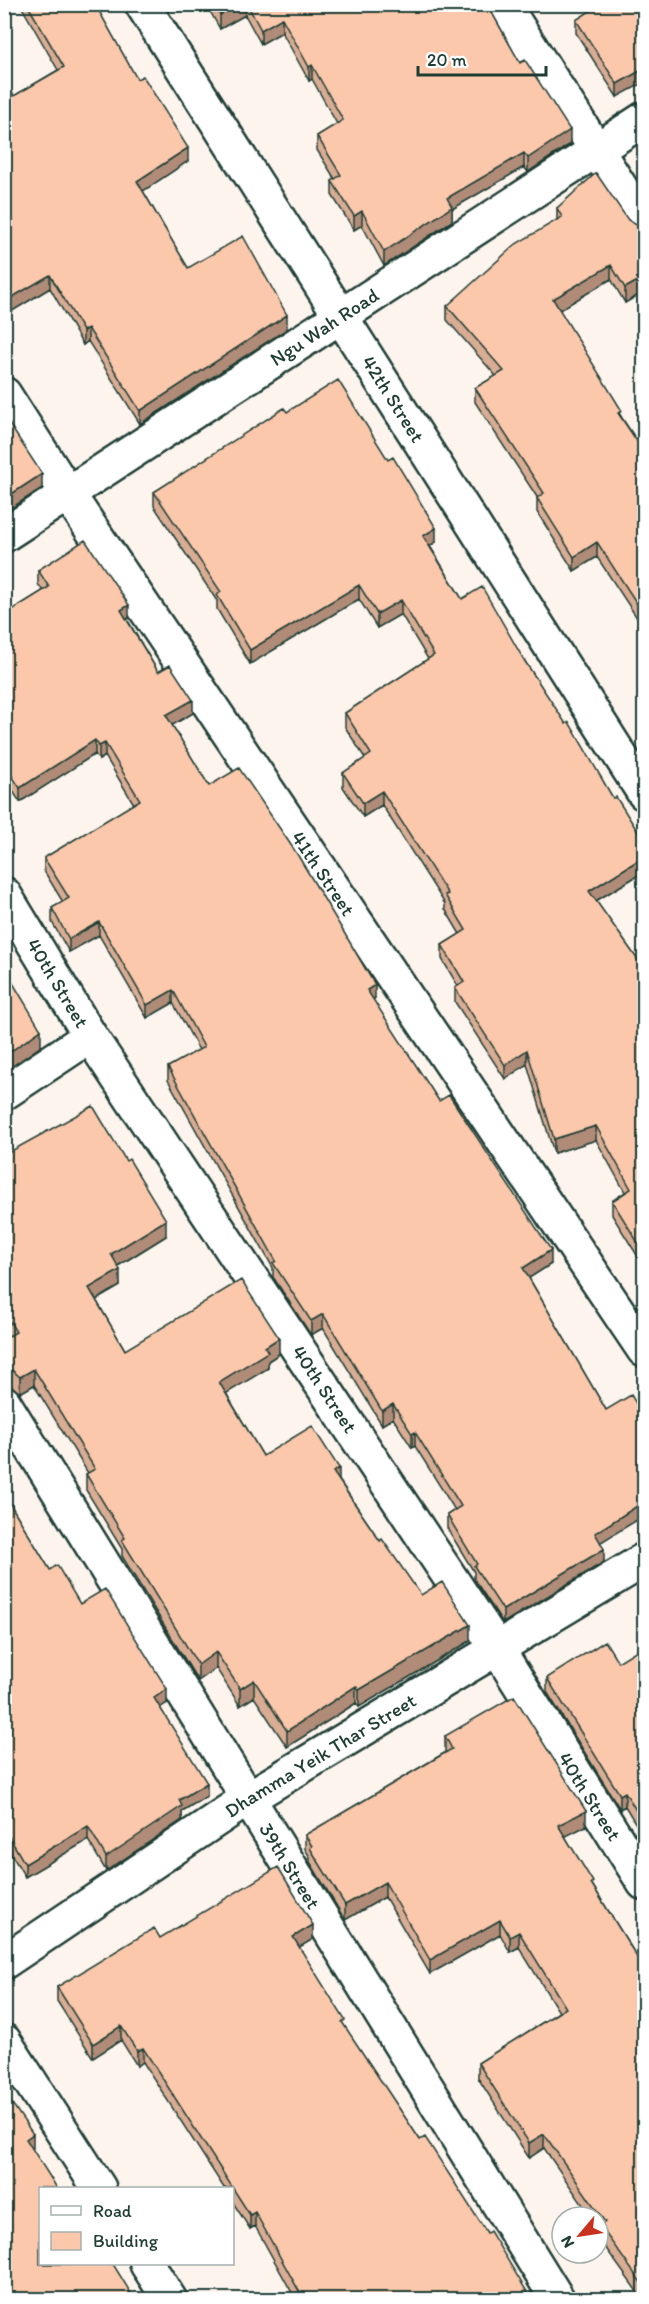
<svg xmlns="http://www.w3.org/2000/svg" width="649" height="2304" font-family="Itim,sans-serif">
  <rect width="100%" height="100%" fill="#fef4ee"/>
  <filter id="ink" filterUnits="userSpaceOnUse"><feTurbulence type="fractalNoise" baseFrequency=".0167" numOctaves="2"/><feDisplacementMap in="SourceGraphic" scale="12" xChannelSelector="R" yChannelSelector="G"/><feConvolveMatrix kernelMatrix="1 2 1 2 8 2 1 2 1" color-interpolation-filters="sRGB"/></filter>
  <g filter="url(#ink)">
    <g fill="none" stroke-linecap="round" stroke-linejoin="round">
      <defs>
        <g id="minor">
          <path id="s1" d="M142,4L644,793"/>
          <path d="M503,4L644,224"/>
          <path id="s2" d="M4,394L68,494L644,1350"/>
          <path id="s3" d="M4,535L644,119"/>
          <path id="s4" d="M4,894L90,1036L497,1648L644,1883"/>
          <path d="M4,1093L90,1036"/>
          <path id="s5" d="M4,1403L558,2300"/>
          <path d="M4,2041L99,2188"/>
          <path d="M147,2264L170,2300"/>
        </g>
        <g id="secondary">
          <path id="s6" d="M4,1962L247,1799L644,1560"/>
        </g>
      </defs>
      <use href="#minor" stroke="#1f3d34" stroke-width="38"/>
      <use href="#secondary" stroke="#1f3d34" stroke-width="38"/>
      <use href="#minor" stroke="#fff" stroke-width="33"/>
      <use href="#secondary" stroke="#fff" stroke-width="33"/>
    </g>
    <path fill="#d9ac94" stroke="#1f3d34" stroke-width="1.5" d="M20,4H95L137,79L188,161L143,191L188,268L287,329L140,424L88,341L83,345L50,288L9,313L4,305V80L14,96L58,70Z
      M206,4H487L520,63L570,144L528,172L524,167L452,209V221L384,266L362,225L354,230L332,195V181L335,179L317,150V136L337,124L312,79L309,81L282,32L261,44L245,15L220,29Z
      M645,4L617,97L576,33V20Z
      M557,208L628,220L645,235V291L625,303L611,279L559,310L622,418L645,453V630L597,557L574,571L537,512V497L475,402V388L496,376L447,320V306L557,220Z
      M287,412L436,542L430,546L462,599L524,660L613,798L645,843V871L596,901L645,970V1268L612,1215V1201L625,1192L596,1140L554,1153L527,1064L505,1079L455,1002V988L458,986L442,959V945L460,934L445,909V904L382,805L363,817L343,787V773L365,758L345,727V713L428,659L401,614L377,628L359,599L250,664L217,609V601L154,506V492Z
      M4,416L42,488L10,509L7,504Z
      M38,570L129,618L127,619L158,672L193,713L172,725L209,786L375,998L373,1000L439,1101L551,1264L529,1278L606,1410L645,1418V1515L600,1542L604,1562L503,1623L474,1579V1572L447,1528V1515L455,1510L415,1446L412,1448L393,1418L382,1425L323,1328L311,1335L273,1277V1268L168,1080V1067L199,1050L173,1003L147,1018L99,935L69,952L52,922V908L63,902L44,871V858L134,804L105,756L99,760L95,754L20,802L4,778V615L43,591L38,584Z
      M4,1155L166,1236L118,1266L120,1286L96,1300L125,1350L279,1354L268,1361V1368L226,1393L263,1456L339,1480L380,1541L421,1595L470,1641L359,1707L356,1703L287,1747L254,1697L240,1706L216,1668L198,1681L122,1556V1549L86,1490V1474L88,1473L34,1385L20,1393L13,1387L5,1385L4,1383V1339L9,1336L4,1328Z
      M4,1494L50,1570L167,1703L160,1707L207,1796L182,1811V1820L106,1871L88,1840L25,1877L4,1842Z
      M618,1662H645V1839L625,1806L620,1809L547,1692V1678Z
      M445,1736L586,1826L565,1836L593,1886L645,1970V2300H643L600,2240V2231L598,2227V2217H591L544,2148L529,2158L478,2078V2063L559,2012L519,1947L510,1952L500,1934L430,1974L385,1897L345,1920L310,1862V1857L305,1849V1835L446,1752L445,1751Z
      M160,1938L313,1939L299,1947L345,2027L420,2140L487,2233L532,2300H296L255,2226L250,2229L232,2201V2188H224L143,2062L137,2066L121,2040L93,2058L57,2001V1987Z"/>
    <path fill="#b08c78" stroke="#1f3d34" stroke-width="1.5" d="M239,4H245V15L220,29V15Z
      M282,18V32L261,44V30Z
      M312,65V79L309,81V67Z
      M645,68V82L617,97V84Z
      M570,130V144L528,172V158Z
      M188,148V161L137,195V181Z
      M524,153V167L452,209V221L384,266V252L447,198Z
      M362,211V225L354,230V216Z
      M611,265V279L553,314V299Z
      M50,275V288L9,313V299Z
      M645,277V291L625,303V288Z
      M287,315V329L140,424V411Z
      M88,328V341L83,345V331Z
      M42,474V488L10,509V495Z
      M7,490V504L4,505V492Z
      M436,528V542L423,550V536Z
      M597,542V557L574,571V557Z
      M359,585V599L250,664V650Z
      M401,600V614L377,628V614Z
      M129,605V618L121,623V610Z
      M193,700V713L166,729V715Z
      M95,740V754L20,802V788Z
      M105,743V756L99,760V746Z
      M382,791V805L363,817V803Z
      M645,856V871L589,905V891Z
      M99,922V935L69,952V939Z
      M375,985V998L367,1003V990Z
      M173,990V1003L147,1018V1005Z
      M41,1030V1046L4,1072V1056Z
      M527,1050V1064L505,1079V1065Z
      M596,1126V1140L554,1153V1139Z
      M166,1220V1236L111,1270V1254Z
      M551,1250V1264L523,1282V1268Z
      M120,1270V1286L89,1304V1288Z
      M323,1314V1328L311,1335V1321Z
      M279,1338V1354L268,1361V1368L219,1398V1382L265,1347Z
      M34,1369V1385L20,1393V1377Z
      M393,1404V1418L382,1425V1411Z
      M415,1432V1446L412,1448V1434Z
      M339,1468V1485L333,1472Z
      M645,1501V1515L595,1546V1533Z
      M604,1549V1562L503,1623V1610Z
      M470,1625V1641L359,1707V1690Z
      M216,1652V1668L198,1681V1665Z
      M254,1680V1697L240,1706V1689Z
      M356,1686V1703L287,1747V1731Z
      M167,1689V1703L154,1712V1698Z
      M207,1783V1796L182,1811V1820L106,1871V1857L179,1800Z
      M625,1792V1806L620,1809V1795Z
      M586,1811V1826L558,1840V1825Z
      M88,1826V1840L25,1877V1864Z
      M385,1882V1897L345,1920V1905Z
      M500,1920V1934L430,1974V1960Z
      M313,1925V1939L293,1951V1937Z
      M519,1932V1947L510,1952V1937Z
      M121,2026V2040L93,2058V2044Z
      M143,2048V2062L137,2066V2051Z
      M33,2134V2148L26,2153V2139Z
      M544,2134V2148L529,2158V2143Z
      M255,2212V2226L250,2229V2215Z"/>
    <path fill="#fcc8ac" stroke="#1f3d34" stroke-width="1.5" d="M27,4H95L137,79L143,76L188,148L137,181L188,268L243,236L287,315L140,411L88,328L83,331L50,275L9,299L4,292V80L14,96L64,67Z
      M214,4H239L220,15Z
      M247,4H487L520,63L525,60L570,130L528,158L524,153L447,198L452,207L384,252L362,211L354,216L332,181L341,175L317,136L343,120L312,65L309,67L282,18L261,30Z
      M601,4H645V68L617,84L576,20Z
      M596,173L628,220L640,227L645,235V277L625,288L611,265L553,299L622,411L618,413L645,453V616L597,542L574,557L537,498L544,493L475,388L504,371L447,306L516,244L562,217L557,208Z
      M338,380L388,460L393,457L436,528L423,536L462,599L482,587L524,660L566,724L569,722L613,798L616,797L645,843V856L589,891L645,970V1254L612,1201L631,1189L596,1126L554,1139L527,1050L505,1065L455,988L464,982L442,945L466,930L445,895L448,894L382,791L363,803L343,773L371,754L345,713L434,655L401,600L377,614L359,585L250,650L217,595L221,592L154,492L284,408L287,412Z
      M4,416L42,474L10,495L7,490L4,492Z
      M85,540L129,605L121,610L158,672L170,665L193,700L166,715L209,786L239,768L297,854L339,924L375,985L367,990L439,1101L449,1095L551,1250L523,1268L606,1410L631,1395L645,1418V1501L595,1533L604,1549L503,1610L474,1566L477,1564L447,1515L461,1506L415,1432L412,1434L393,1404L382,1411L323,1314L311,1321L273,1263L276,1261L168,1067L204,1047L173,990L147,1005L99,922L69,939L52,908L69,898L44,858L140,800L105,743L99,746L95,740L20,788L4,764V615L49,587L38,570Z
      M4,968L41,1030L4,1056Z
      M93,1106L126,1161L129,1159L166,1220L111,1254L120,1270L89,1288L125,1350L241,1280L279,1338L265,1347L268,1352L219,1382L263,1456L312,1426L339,1468L333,1472L380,1541L382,1539L421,1595L442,1582L470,1625L359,1690L356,1686L287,1731L254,1680L240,1689L216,1652L198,1665L122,1540L125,1538L86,1474L95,1469L34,1369L20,1377L13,1371L5,1368L4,1367V1339L16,1332L4,1312V1155Z
      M4,1494L50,1570L57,1565L80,1604L105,1589L167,1689L154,1698L207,1783L179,1800L182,1806L106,1857L88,1826L25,1864L4,1828Z
      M605,1641L618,1662L637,1650L645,1662V1825L625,1792L620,1795L547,1678Z
      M514,1696L586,1811L558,1825L593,1882L591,1883L645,1970V2288L600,2226L605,2222L544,2134L529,2143L478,2063L566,2008L519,1932L510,1937L500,1920L430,1960L385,1882L345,1905L310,1848L312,1846L305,1835L452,1749L445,1736Z
      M278,1867L313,1925L293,1937L345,2020L342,2022L420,2140L425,2137L487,2233L490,2231L532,2300H304L255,2212L250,2215L143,2048L137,2051L121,2026L93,2044L57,1987L154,1928L160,1938Z
      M4,2092L33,2134L26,2139L57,2188H40V2264H113L132,2295L129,2296L131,2300H4Z"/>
  </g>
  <g text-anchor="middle" stroke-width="4.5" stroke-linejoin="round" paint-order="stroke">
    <g font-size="20" fill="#1f3d34" stroke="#fff">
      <text dy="7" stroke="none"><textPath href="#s3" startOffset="382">Ngu Wah Road</textPath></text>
      <text dy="7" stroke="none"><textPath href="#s1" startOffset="468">42th Street</textPath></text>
      <text dy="7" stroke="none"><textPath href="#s2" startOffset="576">41th Street</textPath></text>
      <text dy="7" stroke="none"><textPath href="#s4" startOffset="104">40th Street</textPath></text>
      <text dy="7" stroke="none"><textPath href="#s4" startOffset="590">40th Street</textPath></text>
      <text dy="7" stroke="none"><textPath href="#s6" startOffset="378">Dhamma Yeik Thar Street</textPath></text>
      <text dy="7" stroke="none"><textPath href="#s4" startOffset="1076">40th Street</textPath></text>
      <text dy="7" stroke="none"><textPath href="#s5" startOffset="544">39th Street</textPath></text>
    </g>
  </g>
  <rect width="649" height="2304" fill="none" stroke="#fff" stroke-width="24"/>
  <rect x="12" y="12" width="625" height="2280" fill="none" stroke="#1f3d34" stroke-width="2" filter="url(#ink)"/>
  <rect x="39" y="2187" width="195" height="78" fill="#ffffff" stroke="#a5b1ae" stroke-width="1.5"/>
  <rect x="51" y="2206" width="30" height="9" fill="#ffffff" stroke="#a5b1ae" stroke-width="1.5"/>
  <text x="93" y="2217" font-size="18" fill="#1f3d34">Road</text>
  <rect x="51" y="2232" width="30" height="18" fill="#fcc8ac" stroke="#a5b1ae" stroke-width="1.5"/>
  <text x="93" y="2247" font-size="18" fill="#1f3d34">Building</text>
  <g transform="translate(580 2235) rotate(241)"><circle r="28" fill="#ffffff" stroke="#a5b1ae" stroke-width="1.5"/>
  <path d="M0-4.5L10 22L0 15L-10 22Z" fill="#c8321e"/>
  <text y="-9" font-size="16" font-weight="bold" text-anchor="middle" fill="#1f3d34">N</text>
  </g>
  <path d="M418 66v9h128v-9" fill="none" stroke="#1f3d34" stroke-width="3"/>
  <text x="427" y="66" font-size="18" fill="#1f3d34" stroke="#ffffff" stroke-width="4.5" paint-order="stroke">20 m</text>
</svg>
